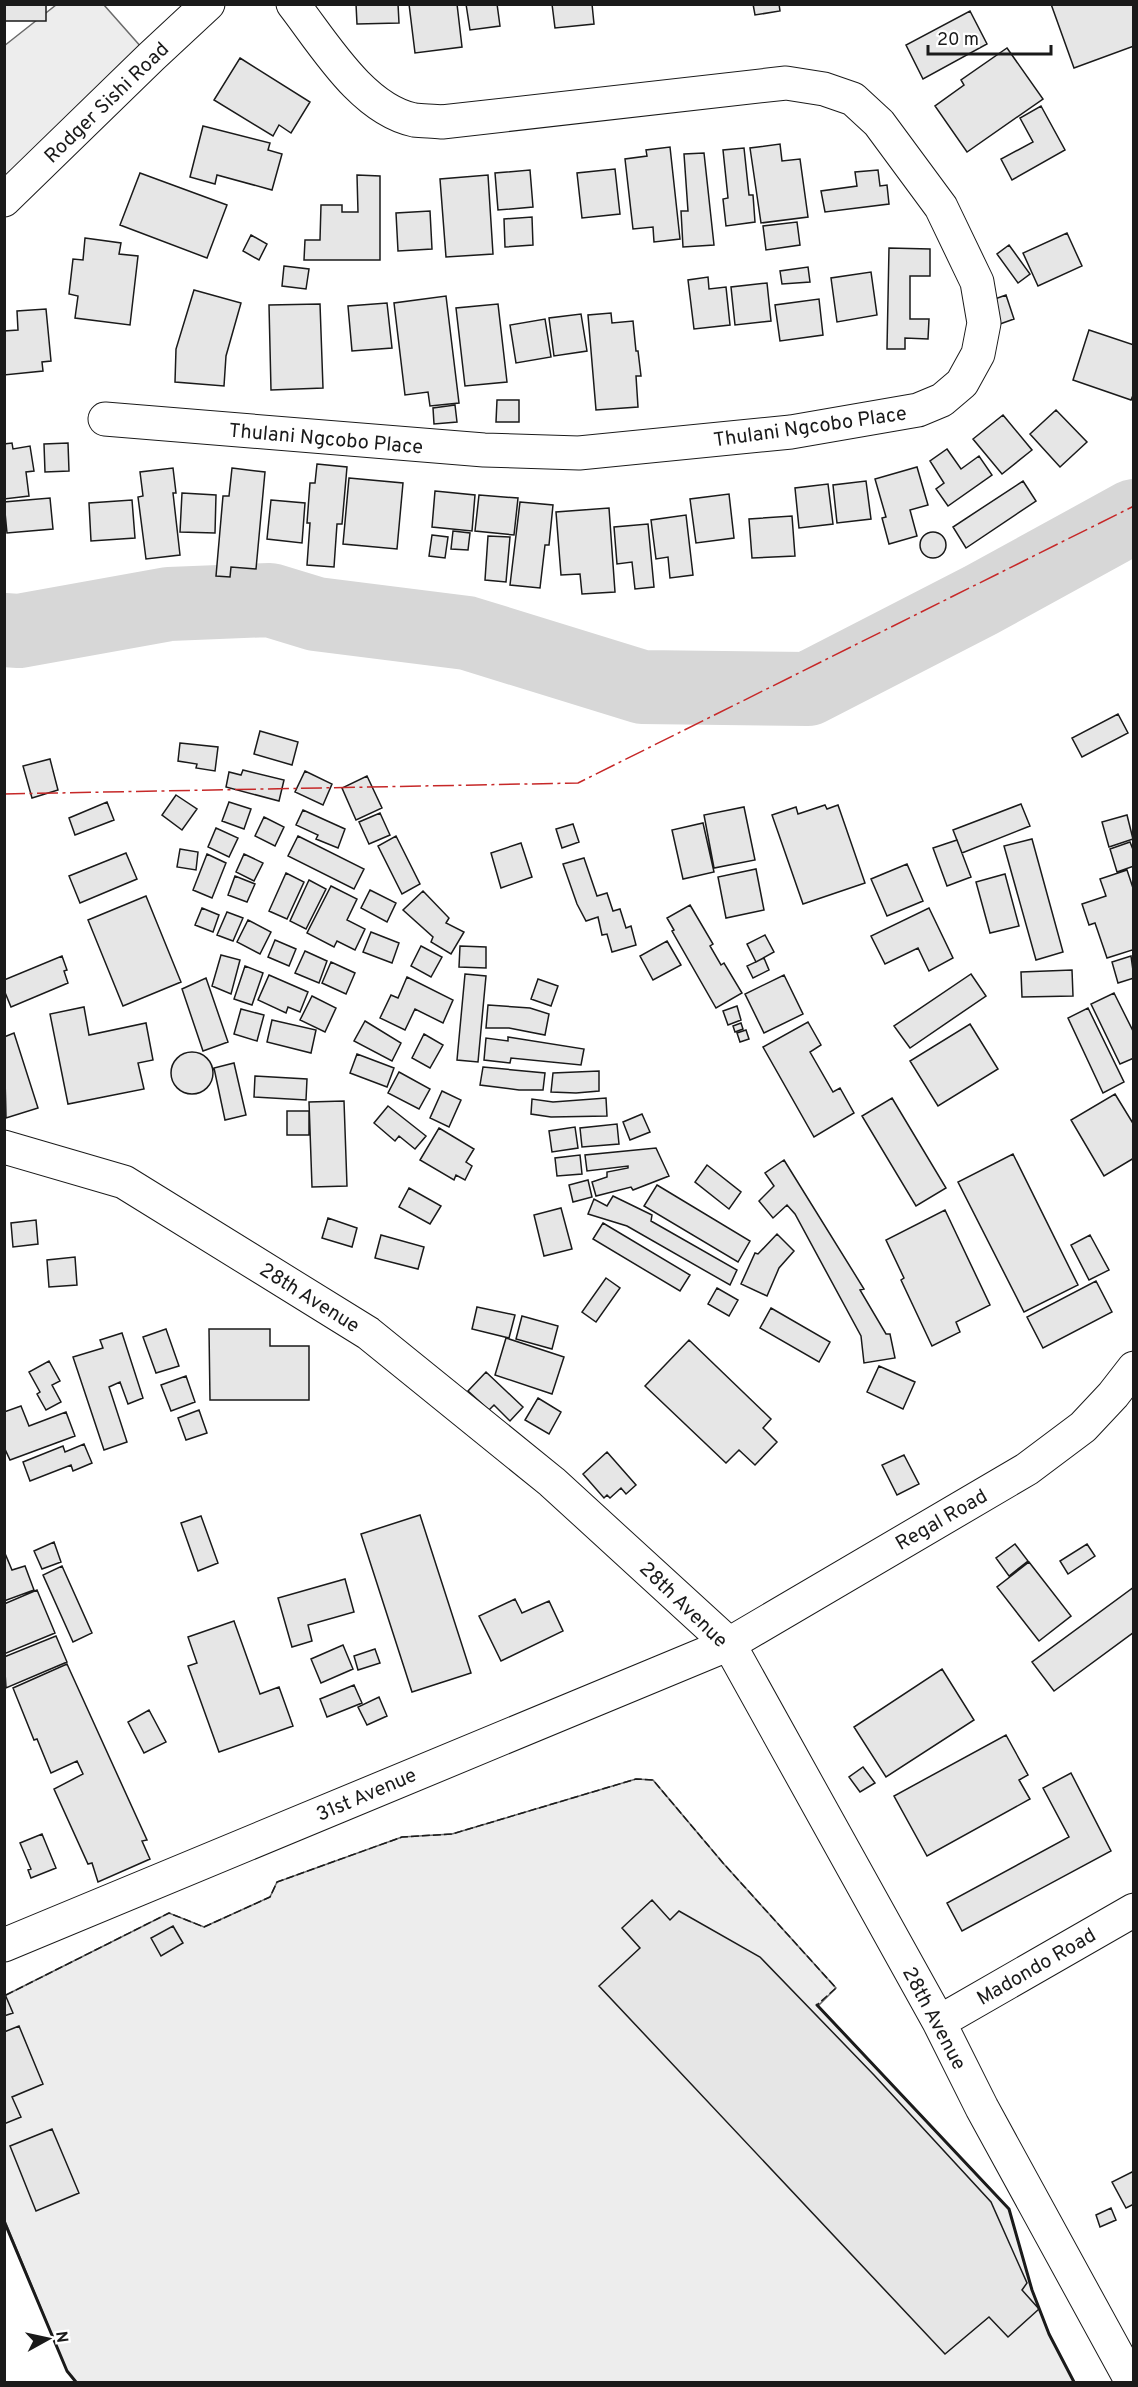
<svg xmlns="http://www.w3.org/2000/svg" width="1138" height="2387" font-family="Overpass,sans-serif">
  <rect width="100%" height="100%" fill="#fff"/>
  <path fill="#ededed" stroke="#6a6a6a" stroke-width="1.5" d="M56,5H104L150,57L4,198V46Z
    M636,1779L653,1780L723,1863L836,1988L818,2006L1009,2209L1032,2290L1049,2334L1074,2382H76L67,2371L5,2221L4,1992L6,1995L169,1913L204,1927L270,1897L277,1882L402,1837L452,1834Z"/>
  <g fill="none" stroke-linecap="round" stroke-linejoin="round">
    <path stroke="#d7d7d7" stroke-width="74" d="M4,630L19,631L169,604L270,600L316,614L467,633L642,687L808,689L981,600L1134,516"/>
  </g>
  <path fill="#e6e6e6" stroke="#1a1a1a" stroke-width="1.5" d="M4,4H46V21H4Z
    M356,4H398L399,23L357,24Z
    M409,4H457L462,47L415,53Z
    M466,4H497L500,26L470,30Z
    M552,4H592L594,24L555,28Z
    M753,4H779L780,11L755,15Z
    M1051,4H1134V46L1074,68Z
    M970,11L987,44L923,79L906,45Z
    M1007,48L1043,99L967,152L935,106L964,85L961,80Z
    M240,58L310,102L291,133L279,125L273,136L214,100Z
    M1041,106L1065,150L1012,180L1001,159L1033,142L1020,118Z
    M203,126L270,143L268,150L282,154L272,190L217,175L215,184L190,177Z
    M780,144L782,161L800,159L808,217L761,223L750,148Z
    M670,147L680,239L654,242L653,227L633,229L625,159L647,156L646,150Z
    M744,148L749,195H753L755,222L726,226L723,199L728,198L723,150Z
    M704,153L714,245L683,247L681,211H688L684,154Z
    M615,169L620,214L582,218L577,173Z
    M530,170L533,207L498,210L495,173Z
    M878,170L880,186L887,185L889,204L825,212L821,191L857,186L855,172Z
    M140,173L227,205L207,258L120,225Z
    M357,175L380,176V260H304L305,240H320L321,205H342V212H358Z
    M488,175L493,254L446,257L440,179Z
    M430,211L432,249L398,251L396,213Z
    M532,217L533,245L505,247L504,219Z
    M797,222L800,245L766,250L763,226Z
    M1067,233L1082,266L1038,286L1023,253Z
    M251,235L267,244L259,260L243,251Z
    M85,238L121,243L119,254L138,256L130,325L75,318L78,296L69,294L73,259L83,260Z
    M1009,245L1030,274L1018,283L997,254Z
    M889,248L930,249V276H910V319H929L928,339L905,338V349H887Z
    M284,266L309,269L306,289L282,286Z
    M808,267L810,282L782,284L780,271Z
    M871,272L877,315L837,322L831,278Z
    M708,277L709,289L726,287L730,325L694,329L688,280Z
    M767,283L771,321L735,325L731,287Z
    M194,290L241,303L226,356L224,386L175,382L176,349Z
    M1006,295L1014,319L1000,324L992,300Z
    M446,296L459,403L430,406L428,392L405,395L394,303Z
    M819,299L823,335L780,341L775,305Z
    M387,303L392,348L352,351L348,306Z
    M320,304L323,388L271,390L269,305Z
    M498,304L507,382L465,386L456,308Z
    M46,309L51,361L42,362L43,371L4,375V331L18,330L17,311Z
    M611,313L612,323L633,321L636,351H638L641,376H636L638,407L596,410L588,315Z
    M581,314L587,351L554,356L549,318Z
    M545,319L551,357L516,363L510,325Z
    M1089,330L1134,345V393L1131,400L1073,380Z
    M497,400H519V422H496Z
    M455,405L457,422L434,424L433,408Z
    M1056,410L1087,442L1060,467L1030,434Z
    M1003,415L1032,450L1002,474L973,439Z
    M12,443L13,449L30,446L34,471L26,472L29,496L4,499V444Z
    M68,443L69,471L45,472L44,444Z
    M947,449L961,469L979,456L992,475L948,506L936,489L944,483L930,461Z
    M317,464L347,467L342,524H337L334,567L307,565L310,523H307L310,483H315Z
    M917,467L928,505L910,510L917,536L889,544L882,518L886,517L875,479Z
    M173,468L176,493H173L180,555L146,559L138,497L143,496L140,472Z
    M232,468L265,472L256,569L231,567L230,577L216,576L223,496H229Z
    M349,478L403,483L397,549L343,544Z
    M866,481L871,519L837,523L833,485Z
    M1023,481L1036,501L966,548L953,527Z
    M828,484L833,524L799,528L795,488Z
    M435,491L475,495L472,531L432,527Z
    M182,493L216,495L215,533L180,532Z
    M729,494L734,538L696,543L690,499Z
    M479,495L518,498L514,535L475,531Z
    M50,498L53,529L7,533L4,502Z
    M132,500L135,538L91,541L89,503Z
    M271,500L305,503L302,543L267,539Z
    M520,502L553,505L549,545H545L540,588L510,585Z
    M609,508L615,592L582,594L580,574L561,575L556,512Z
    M686,515L693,575L670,578L668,557L656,559L651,520Z
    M792,516L795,556L752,558L749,519Z
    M648,524L654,587L635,589L632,562L617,564L614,527Z
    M453,531L470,533L468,550L451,549Z
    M920 545a13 13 0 1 1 26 0a13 13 0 1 1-26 0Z
    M432,535L448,537L445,558L429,556Z
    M488,536L510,537L506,582L485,580Z
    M1118,714L1128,733L1082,757L1072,738Z
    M260,731L298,742L292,765L254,754Z
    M180,743L218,747L215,771L196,768L197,764L178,761Z
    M50,759L58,790L32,798L23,766Z
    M243,770L284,780L279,801L226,787L229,772L241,775Z
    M305,771L332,784L323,805L295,792Z
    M367,776L382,808L356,820L342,788Z
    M176,795L197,809L182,830L162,815Z
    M107,802L114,820L75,835L69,818Z
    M229,802L251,809L244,829L222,821Z
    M1021,804L1030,826L962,853L953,830Z
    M825,805L827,809L838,805L865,883L803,904L772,815L796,807L798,814Z
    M744,807L755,860L714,868L704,815Z
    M303,810L345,829L338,848L316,839L318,835L296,825Z
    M380,813L390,835L369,844L359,822Z
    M1127,815L1133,839L1109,847L1102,822Z
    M264,817L284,827L275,846L255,836Z
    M703,823L714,872L683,879L672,830Z
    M573,824L579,842L562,848L556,829Z
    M216,828L238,838L229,857L208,847Z
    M298,836L364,869L354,889L288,856Z
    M396,836L420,884L402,894L378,846Z
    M1032,839L1063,952L1036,960L1004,846Z
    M957,840L971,877L947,886L933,848Z
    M1130,842L1134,852V866L1117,872L1110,849Z
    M521,843L532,877L501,888L491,853Z
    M180,849L198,852L196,870L177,867Z
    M126,853L137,879L80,903L69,876Z
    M207,854L226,863L212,898L193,890Z
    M244,854L263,863L254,881L236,872Z
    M584,858L597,896L607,893L613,911L620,909L626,928L631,926L636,945L612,952L607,934L602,935L598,917L586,921L577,904L563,864Z
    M907,864L923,901L887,916L871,879Z
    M756,869L764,910L726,918L718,877Z
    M1127,870L1134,891V952L1132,950L1107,958L1095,923L1089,925L1082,904L1106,896L1100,879Z
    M286,873L304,882L287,919L269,911Z
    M1005,874L1019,926L990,933L976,882Z
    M235,876L255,884L247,902L228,895Z
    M309,880L326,889L306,929L290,921Z
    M331,886L357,899L347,920L365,929L355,950L337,941L334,947L307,933Z
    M370,890L396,903L387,922L361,908Z
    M423,891L449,918L446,923L464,932L451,954L431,942L433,937L403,910Z
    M146,896L181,982L123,1006L88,920Z
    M690,905L713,944L710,946L721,965L724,963L742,993L716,1008L672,931L674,930L667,918Z
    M202,908L219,915L213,932L195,925Z
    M929,908L953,958L929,971L918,948L885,964L871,936Z
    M227,912L243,918L233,941L217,935Z
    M248,920L271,932L260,954L237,942Z
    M371,932L399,943L392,963L363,952Z
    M765,935L774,952L756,962L747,944Z
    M275,940L296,949L289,966L268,957Z
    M667,941L681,965L653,980L640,956Z
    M421,946L442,957L431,977L411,966Z
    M460,946L486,947V968L459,967Z
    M305,951L327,961L319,983L295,973Z
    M221,955L240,960L231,994L212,986Z
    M62,956L67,970L64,971L68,983L11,1007L4,990V980Z
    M1131,956L1134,978L1118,983L1112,962Z
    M764,958L769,970L753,978L747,966Z
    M331,962L355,973L346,994L322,983Z
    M245,966L263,973L252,1005L234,999Z
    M1072,970L1073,996L1022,997L1021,972Z
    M465,974L486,976L478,1062L457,1060Z
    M971,974L986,996L910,1048L894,1026Z
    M269,975L308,992L300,1012L288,1007L286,1013L258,1000Z
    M784,975L803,1014L764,1033L745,994Z
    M407,977L453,1000L443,1023L415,1009L405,1030L380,1018L391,995L398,998Z
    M206,978L228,1042L203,1051L182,989Z
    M538,979L558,986L551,1006L531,999Z
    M1114,993L1134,1033V1058L1120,1064L1091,1004Z
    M312,996L336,1008L325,1032L300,1020Z
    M488,1005L530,1008L549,1014L545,1035L509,1028H486Z
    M737,1006L741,1020L728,1025L723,1011Z
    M84,1007L89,1035L146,1023L153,1060L138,1063L144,1089L68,1104L50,1014Z
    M1088,1008L1124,1082L1103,1093L1068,1018Z
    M241,1009L264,1015L257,1041L234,1034Z
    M272,1020L316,1030L311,1053L267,1042Z
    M365,1021L401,1043L392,1061L354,1041Z
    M808,1022L821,1045L810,1052L833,1092L840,1088L854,1113L814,1137L763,1047Z
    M741,1023L743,1029L735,1032L733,1026Z
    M970,1024L998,1069L938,1106L910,1061Z
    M746,1030L749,1039L740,1042L737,1033Z
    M14,1033L38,1108L6,1118L4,1037Z
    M424,1034L443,1045L430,1068L412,1058Z
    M508,1037L584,1049L581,1065L511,1058L510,1063L484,1060L486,1038L508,1041Z
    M171 1073a21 21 0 1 1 42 0a21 21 0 1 1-42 0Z
    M357,1054L394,1068L387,1087L350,1073Z
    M234,1063L246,1115L225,1120L214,1068Z
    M483,1067L545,1073L543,1090H519L480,1085Z
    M599,1071V1091L576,1093L551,1092L553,1073Z
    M399,1072L430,1089L419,1109L388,1093Z
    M255,1076L307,1079L306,1100L254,1097Z
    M442,1091L461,1100L449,1127L430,1118Z
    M1115,1094L1134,1125V1158L1104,1176L1071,1120Z
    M606,1098L607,1116L551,1117L531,1114L532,1099L553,1102Z
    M892,1098L946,1188L916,1206L862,1116Z
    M344,1101L347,1186L312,1187L309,1102Z
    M388,1106L426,1136L415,1149L399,1136L395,1141L374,1123Z
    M287,1111H309V1135H287Z
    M642,1114L650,1132L630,1140L623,1122Z
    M617,1124L619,1144L582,1147L580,1128Z
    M575,1127L578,1148L552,1152L549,1131Z
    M439,1128L474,1149L466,1162L472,1166L465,1180L456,1175L454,1180L420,1160Z
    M656,1148L669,1176L633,1190L631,1187L596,1196L592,1182L607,1177V1172L628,1168V1166L587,1171L585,1155Z
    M1013,1154L1078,1285L1024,1312L958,1182Z
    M580,1155L582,1174L557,1176L555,1158Z
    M784,1160L864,1289L860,1290L886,1334H890L895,1358L864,1363L861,1336L795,1214L787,1205L773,1218L759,1201L774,1186L765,1173Z
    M707,1165L741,1192L729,1209L695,1182Z
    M588,1180L592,1197L573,1202L569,1185Z
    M657,1185L750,1241L738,1262L644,1206Z
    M409,1188L441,1206L430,1224L399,1207Z
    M613,1196L652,1215L651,1221L737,1270L730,1285L627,1226L588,1214L594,1199L607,1206Z
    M561,1208L572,1249L544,1256L534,1215Z
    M945,1210L990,1305L956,1322L960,1332L932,1346L901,1280L904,1278L886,1240Z
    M328,1218L357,1228L352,1247L322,1238Z
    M36,1220L38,1244L13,1247L11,1223Z
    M603,1223L690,1275L680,1291L593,1239Z
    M777,1234L794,1251L779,1268L767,1296L741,1284L755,1253L758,1254Z
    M381,1235L424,1247L418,1269L375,1258Z
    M1090,1235L1109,1270L1089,1280L1071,1245Z
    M75,1257L77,1285L49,1287L47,1260Z
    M606,1278L620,1288L596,1322L582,1312Z
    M1096,1281L1112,1312L1043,1348L1027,1317Z
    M717,1288L738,1300L729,1316L708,1304Z
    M477,1307L515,1315L509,1338L472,1329Z
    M771,1308L830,1342L819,1362L760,1328Z
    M522,1316L558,1326L552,1349L516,1339Z
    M166,1329L179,1366L156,1373L143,1337Z
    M209,1329H270V1346H309V1400H210Z
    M122,1333L143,1398L128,1404L120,1382L109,1387L127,1442L104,1450L73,1357L103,1348L100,1340Z
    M506,1338L564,1357L552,1394L495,1375Z
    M689,1340L771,1419L763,1428L777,1442L755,1465L739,1450L726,1463L645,1386Z
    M49,1361L60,1381L52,1385L61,1402L46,1410L37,1394L40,1392L29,1372Z
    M879,1366L915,1382L903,1409L867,1392Z
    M486,1372L523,1407L510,1421L494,1405L489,1410L468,1391Z
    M186,1376L195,1402L171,1411L161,1385Z
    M538,1398L561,1412L549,1434L525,1420Z
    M21,1406L29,1426L66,1412L75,1436L10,1460L4,1447V1412Z
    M199,1410L207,1433L186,1440L178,1418Z
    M84,1444L92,1463L73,1471L71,1465L30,1481L23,1462L63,1446L65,1452Z
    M607,1452L636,1485L626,1494L621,1488L610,1498L607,1495L604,1498L583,1474Z
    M904,1455L919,1484L897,1495L882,1465Z
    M420,1515L471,1673L412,1692L361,1534Z
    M201,1516L218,1563L198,1571L181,1523Z
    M54,1542L61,1562L42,1569L34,1551Z
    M1015,1544L1028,1561L1009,1576L996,1558Z
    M1087,1544L1095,1556L1068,1574L1060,1561Z
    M4,1551L12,1570L25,1566L34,1590L4,1601Z
    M1029,1562L1071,1616L1039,1641L997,1587Z
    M62,1566L92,1633L73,1642L43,1575Z
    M345,1579L354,1612L308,1625L312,1641L292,1647L278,1598Z
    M1134,1587V1632L1054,1691L1032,1662Z
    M37,1590L55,1633L4,1654V1604Z
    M515,1599L522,1613L549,1601L563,1631L501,1661L479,1616Z
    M234,1621L260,1694L279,1687L293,1726L219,1752L188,1666L197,1663L188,1637Z
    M56,1636L67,1662L6,1688L4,1657Z
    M343,1645L353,1669L321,1683L311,1659Z
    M375,1649L380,1663L358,1670L354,1656Z
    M67,1664L147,1840L142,1841L150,1859L98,1882L92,1863L88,1864L54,1789L83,1774L77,1761L51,1773L37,1739L34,1740L13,1688Z
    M942,1669L974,1720L886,1777L854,1727Z
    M354,1685L362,1703L327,1717L320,1699Z
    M379,1697L387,1716L367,1725L358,1707Z
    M149,1710L166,1742L144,1753L128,1722Z
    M1006,1735L1028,1775L1019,1780L1030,1799L927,1856L894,1796Z
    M863,1767L875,1783L860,1792L849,1777Z
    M1071,1773L1111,1851L962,1931L947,1903L1069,1837L1043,1788Z
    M42,1834L56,1868L31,1878L28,1870L31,1869L20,1843Z
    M652,1900L670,1920L679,1911L760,1957L874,2075L991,2202L1027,2283L1022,2290L1039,2309L1008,2337L989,2317L945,2354L599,1986L640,1948L622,1928Z
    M173,1926L183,1943L161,1956L151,1938Z
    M4,1992L13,2013L4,2016Z
    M19,2026L43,2084L12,2097L21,2117L4,2124V2032Z
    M52,2129L79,2193L36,2211L10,2146Z
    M1134,2171V2204L1126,2208L1112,2182Z
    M1111,2208L1116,2220L1100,2227L1096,2215Z"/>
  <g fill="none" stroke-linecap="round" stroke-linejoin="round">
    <defs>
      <path id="minor" d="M105,419L484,450L579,453L791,432L918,410L942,400L962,383L978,354L984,323L977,282L941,207L879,123L853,99L824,89L786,83L442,122C433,121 423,121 414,120C362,109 324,44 293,4
        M4,1147L124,1182L368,1333L552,1482L729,1644L939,2022L982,2108L1132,2382
        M4,1945L729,1644L1027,1469L1083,1427L1113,1395L1134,1368
        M939,2022L1134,1910"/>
      <path id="tertiary" d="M4,200L151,57L208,4"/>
    </defs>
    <use href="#minor" stroke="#1a1a1a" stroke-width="35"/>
    <use href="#tertiary" stroke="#1a1a1a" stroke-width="35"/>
    <use href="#minor" stroke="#fff" stroke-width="33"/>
    <use href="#tertiary" stroke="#fff" stroke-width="33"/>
    <path stroke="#1a1a1a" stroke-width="1.5" stroke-dasharray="8 3" stroke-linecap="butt" d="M6,1995L169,1913L204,1927L270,1897L277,1882L402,1837L452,1834L636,1779L653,1780L723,1863L836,1988L817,2005"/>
    <path stroke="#1a1a1a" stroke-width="3" d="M817,2005L1009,2209L1032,2290L1049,2334L1074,2382
      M4,2221L67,2371L76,2382"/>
    <path stroke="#c62828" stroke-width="1.5" stroke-dasharray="21 4.5 3 4.5" stroke-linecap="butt" d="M4,794L578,783L1134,506"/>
  </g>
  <g text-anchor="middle" stroke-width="4.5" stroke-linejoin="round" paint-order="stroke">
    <g font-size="20" fill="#1a1a1a" stroke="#fff">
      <text transform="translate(106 102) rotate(-44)" y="7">Rodger Sishi Road</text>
      <text transform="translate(810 426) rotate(-8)" y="7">Thulani Ngcobo Place</text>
      <text transform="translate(326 438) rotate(5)" y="7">Thulani Ngcobo Place</text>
      <text transform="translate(310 1297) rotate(32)" y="7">28th Avenue</text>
      <text transform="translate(941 1519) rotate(-30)" y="7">Regal Road</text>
      <text transform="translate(684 1604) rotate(44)" y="7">28th Avenue</text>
      <text transform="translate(366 1794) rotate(-23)" y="7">31st Avenue</text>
      <text transform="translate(1036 1966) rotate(-30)" y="7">Madondo Road</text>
      <text transform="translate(935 2018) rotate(62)" y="7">28th Avenue</text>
    </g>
  </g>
  <rect width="1138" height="2387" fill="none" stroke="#1a1a1a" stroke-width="12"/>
  <g transform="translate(48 2339) rotate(82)" stroke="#ffffff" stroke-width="4.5" paint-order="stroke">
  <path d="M0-4.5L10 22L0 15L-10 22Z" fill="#1a1a1a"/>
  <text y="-9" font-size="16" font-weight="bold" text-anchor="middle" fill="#1a1a1a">N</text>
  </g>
  <path d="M928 45v9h123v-9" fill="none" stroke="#1a1a1a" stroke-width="3"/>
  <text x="937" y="45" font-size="18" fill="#1a1a1a" stroke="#ffffff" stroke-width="4.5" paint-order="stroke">20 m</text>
</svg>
